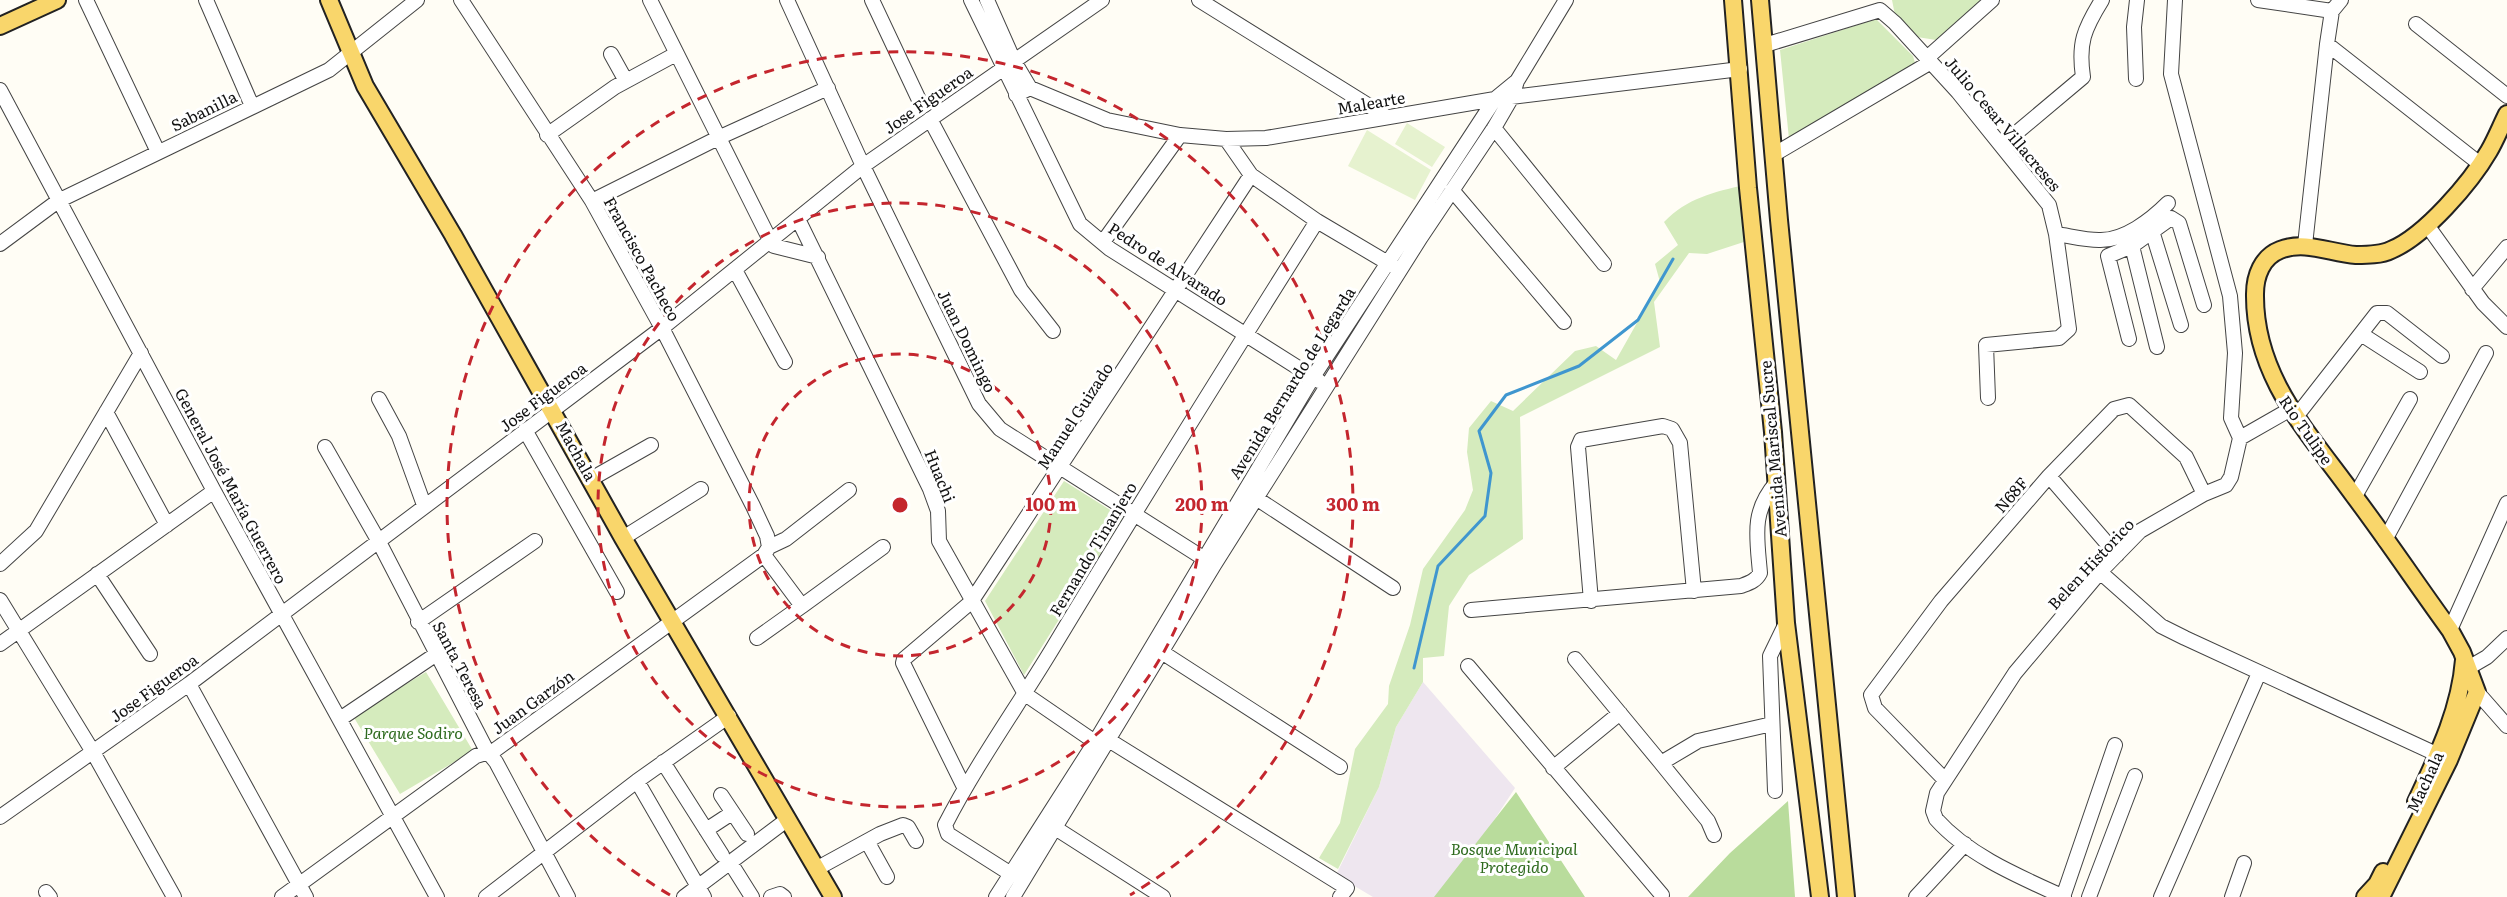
<svg xmlns="http://www.w3.org/2000/svg" width="2507" height="897" font-family="Literata,serif">
  <rect width="100%" height="100%" fill="#fffdf5"/>
  <path fill="#eee6ef" d="M1423,682L1515,788L1444,897H1373L1336,875L1379,787L1396,727Z"/>
  <path fill="#d5ebbd" d="M1892,0H1983L1936,40L1911,36L1895,15Z
    M1876,19L1913,56L1915,63L1789,139L1780,50Z
    M1745,185L1753,239L1707,254L1689,253L1654,302L1660,347L1520,417L1523,539L1469,575L1449,606L1444,656L1423,658V682L1396,727L1379,787L1338,869L1319,858L1340,823L1355,749L1388,704L1389,686L1410,625L1423,569L1465,510L1473,490L1467,452L1469,428L1491,401L1513,411L1575,351L1596,346L1616,360L1660,282L1655,264L1678,245L1664,222C1687,198 1714,192 1745,185Z
    M1064,481L1123,518L1024,675L985,601Z
    M426,672L473,751L400,794L353,716Z"/>
  <path fill="#b9dc9c" d="M1516,792L1585,897H1434Z
    M1788,801L1795,897H1688L1730,853Z"/>
  <path fill="#e6f2cf" d="M1407,123L1445,147L1432,167L1395,144Z
    M1367,130L1431,170L1415,200L1348,166Z"/>
  <g fill="none" stroke-linecap="round" stroke-linejoin="round">
    <path stroke="#3f96cf" stroke-width="3" d="M1414,668L1438,566L1485,516L1491,473L1479,431L1506,395L1579,366L1638,320L1673,259"/>
    <defs>
      <path id="minor" d="M86,0L158,152
        M206,0L252,106
        M461,0L592,201L662,328L753,506L767,536L769,547
        M650,0L771,242L774,246L818,257
        M787,0L863,166L979,404L1000,429L1211,563
        M872,0L920,102
        M971,0L1080,224L1110,249L1319,381
        M987,0L1014,61L1030,88
        M1199,0L1387,117
        M2258,0L2332,11
        M2416,24L2507,96
        M2327,44L2480,164
        M1765,45L1880,10L1895,23L1958,92L2049,205L2056,234L2069,329L2059,338L1986,345L1988,398
        M611,54L626,81
        M1927,58L1992,0
        M2136,79L2134,27L2137,0
        M0,90L214,491L437,897
        M1016,95L1030,88L1107,120L1180,135L1226,139L1266,138L1495,99L1740,69
        M930,119L1021,290L1053,331
        M1494,128L1604,264
        M547,135L615,87L676,54
        M1226,139L1251,175L1317,221L1393,266
        M2002,145L2083,77C2078,43 2084,29 2102,0
        M1773,155L1931,62
        M1452,190L1564,322
        M592,201L718,138L828,88
        M798,219L930,489L938,511L939,541L1025,694L1095,742
        M2427,225L2483,303L2507,327
        M2148,228L2153,234L2181,325
        M2056,234C2070,236 2085,240 2099,240C2124,241 2151,220 2168,203
        M1103,242L1180,135
        M0,244L58,201L329,70L417,0
        M2305,245L2327,44L2332,11L2341,0
        M2132,246L2157,347
        M735,270L785,362
        M2472,289L2507,247
        M2361,334L2420,372
        M2129,339L2108,256L2132,246L2171,218L2179,223L2204,305
        M379,399L399,436L424,505
        M106,412L167,525
        M2295,418L2377,313H2387L2442,356
        M525,430L617,592
        M2240,438L2289,410
        M325,447L378,540L487,751L496,762L568,897
        M2049,476L2117,555
        M591,479L651,445
        M2355,496L2410,399
        M1256,498L1393,588
        M623,538L701,489
        M2385,540L2486,353
        M769,547L786,539L849,490
        M764,555L802,606L883,547
        M0,564L36,531L141,353
        M2100,572L2161,626L2185,638L2445,758
        M97,574L150,654
        M0,600L93,752L174,897
        M1591,601L1578,447L1581,440L1663,426L1672,429L1680,443L1694,591
        M1471,610L1741,586C1749,583 1756,581 1760,573C1757,537 1751,512 1776,483
        M418,622L535,541
        M2450,630L2507,503
        M757,638L802,606
        M0,644L214,491
        M1157,649L1340,767
        M1575,659L1661,763
        M1468,666L1662,895
        M2468,668L2487,657L2507,638
        M189,684L306,897
        M2477,692L2507,726
        M340,719L435,655
        M1107,739L1347,888L1340,897
        M663,762L722,855
        M1553,768L1620,713
        M1945,780L1875,708L1871,695L1941,601L2049,476L2114,409L2129,405L2186,457L2204,494
        M637,781L704,897
        M964,787L903,663L904,659L971,602L1251,175
        M1775,791L1770,656L1786,623
        M721,795L747,834
        M0,817L189,684L662,328L863,166L1102,0
        M1049,824L1163,897
        M706,830L732,813
        M1714,835L1708,821L1661,763L1698,741L1772,724
        M867,841L887,877
        M730,862L752,897
        M816,869L880,834L903,825L908,827L916,841
        M1011,874L948,834L945,825C977,763 1018,706 1054,646C1140,503 1228,362 1317,221
        M46,892L50,897
        M282,897L476,756L495,750L764,555L769,547
        M486,897L637,781L729,716
        M684,897L788,819
        M771,897L780,894L784,897
        M996,897L1095,742L1313,377L1495,99L1517,81
        M1013,897L1214,565L1421,237L1494,128L1512,97L1517,81L1566,0
        M1916,897L1965,844
        M2063,897L2115,745
        M2064,897C2020,877 1969,856 1936,819L1933,811L1937,793L2015,673L2100,572L2140,531L2204,494L2226,485L2231,477L2240,438L2231,418L2235,353L2230,296L2171,74L2175,0
        M2089,897L2135,776
        M2161,897L2259,673
        M2232,897L2244,863"/>
      <path id="major" d="M329,0L365,86L453,235L623,538L833,897
        M1733,0L1748,188L1773,432L1786,623L1820,897
        M1760,0L1779,220L1846,897
        M0,26L57,0
        M2416,802C2437,757 2460,711 2464,660
        M2365,897L2377,884L2383,872
        M2381,897L2449,760L2477,692L2462,652L2450,630C2418,586 2388,541 2355,497C2310,434 2254,378 2255,294C2255,276 2262,257 2280,250C2305,240 2330,253 2356,255C2367,255 2381,255 2391,250C2425,236 2471,182 2489,151C2496,139 2501,126 2507,114"/>
    </defs>
    <use href="#minor" stroke="#444" stroke-width="16"/>
    <use href="#major" stroke="#222" stroke-width="20"/>
    <use href="#minor" stroke="#fff" stroke-width="14"/>
    <use href="#major" stroke="#f9d66b" stroke-width="16"/>
  </g>
  <g fill="none" stroke="#c4262e" stroke-width="3" stroke-dasharray="10 8">
    <circle cx="900" cy="505" r="151"/>
    <circle cx="900" cy="505" r="302"/>
    <path d="M670 895A453 453 0 1 1 1130 895"/>
  </g>
  <g text-anchor="middle" stroke-width="6" stroke-linejoin="round" paint-order="stroke">
    <g font-size="16" fill="#111" stroke="#fff">
      <text transform="translate(928 100) rotate(-35)" y="6">Jose Figueroa</text>
      <text transform="translate(1371 103) rotate(-10)" y="6">Malearte</text>
      <text transform="translate(204 111) rotate(-26)" y="6">Sabanilla</text>
      <text transform="translate(2003 124) rotate(50)" y="6">Julio Cesar Villacreses</text>
      <text transform="translate(642 259) rotate(61)" y="6">Francisco Pacheco</text>
      <text transform="translate(1168 264) rotate(33)" y="6">Pedro de Alvarado</text>
      <text transform="translate(967 341) rotate(64)" y="6">Juan Domingo</text>
      <text transform="translate(1292 383) rotate(-58)" y="6">Avenida Bernardo de Legarda</text>
      <text transform="translate(543 397) rotate(-37)" y="6">Jose Figueroa</text>
      <text transform="translate(1075 416) rotate(-57)" y="6">Manuel Guizado</text>
      <text transform="translate(2306 430) rotate(55)" y="6">Rio Tulipe</text>
      <text transform="translate(1773 449) rotate(-95)" y="6">Avenida Mariscal Sucre</text>
      <text transform="translate(576 451) rotate(61)" y="6">Machala</text>
      <text transform="translate(940 476) rotate(68)" y="6">Huachi</text>
      <text transform="translate(231 486) rotate(62)" y="6">General José María Guerrero</text>
      <text transform="translate(2011 495) rotate(-49)" y="6">N68F</text>
      <text transform="translate(1093 549) rotate(-59)" y="6">Fernando Tinanjero</text>
      <text transform="translate(2091 564) rotate(-47)" y="6">Belen Historico</text>
      <text transform="translate(460 665) rotate(62)" y="6">Santa Teresa</text>
      <text transform="translate(154 688) rotate(-36)" y="6">Jose Figueroa</text>
      <text transform="translate(533 702) rotate(-36)" y="6">Juan Garzón</text>
      <text transform="translate(2425 782) rotate(-65)" y="6">Machala</text>
    </g>
    <g font-size="16" font-style="italic" fill="#2f6b1f" stroke="#fff">
      <text x="413" y="739">Parque Sodiro</text>
      <text x="1514" y="855">Bosque Municipal<tspan x="1514" dy="18">Protegido</tspan></text>
    </g>
  </g>
  <circle cx="900" cy="505" r="9" fill="#c4262e" stroke="#fff" stroke-width="3"/>
  <g font-size="18" text-anchor="middle" font-weight="bold" fill="#c4262e" stroke="#fff" stroke-width="6" stroke-linejoin="round" paint-order="stroke">
    <text x="1051" y="511">100 m</text>
    <text x="1202" y="511">200 m</text>
    <text x="1353" y="511">300 m</text>
  </g>
</svg>
